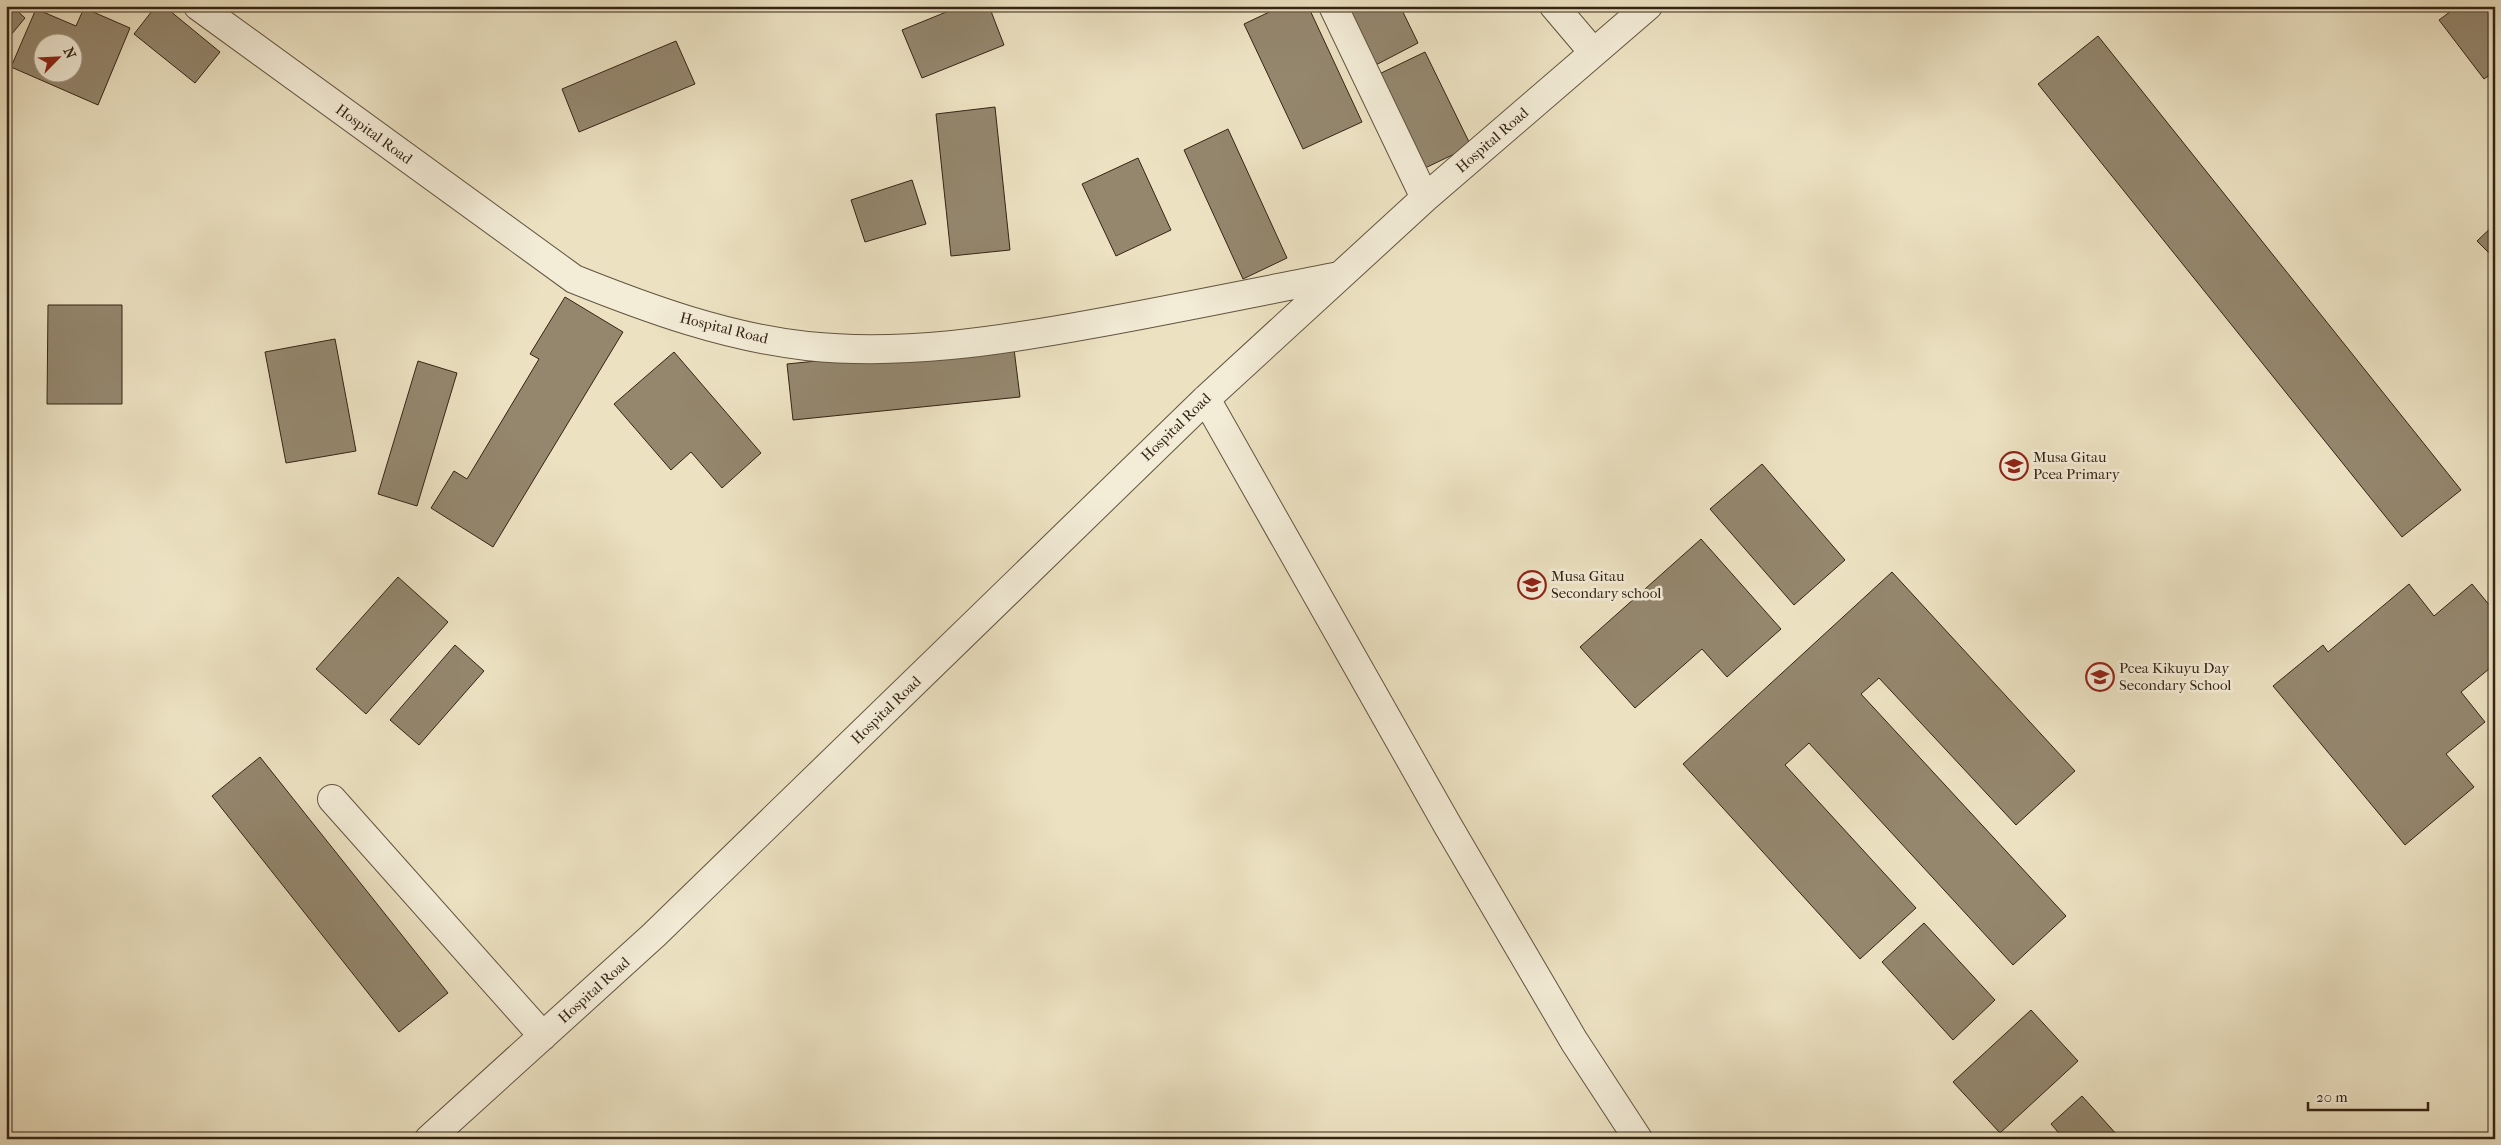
<svg xmlns="http://www.w3.org/2000/svg" width="2501" height="1145" font-family="'IM FELL French Canon',serif">
  <rect width="100%" height="100%" fill="#ece2c2"/>
  <filter id="stains"><feTurbulence type="fractalNoise" baseFrequency=".004" numOctaves="4"/><feColorMatrix values="0 0 0 0 .2 0 0 0 0 .09 0 0 0 0 .02 0 0 0 .5 -.17"/></filter>
  <radialGradient id="worn" r=".72"><stop offset=".6" stop-color="#630" stop-opacity="0"/><stop offset="1" stop-color="#630" stop-opacity=".3"/></radialGradient>
  <path fill="#94876e" stroke="#342414" fill-rule="evenodd" d="M6,6H12L25,18L6,41Z
    M156,6H164L220,52L195,83L134,34Z
    M961,6H989L1004,45L922,78L902,30Z
    M1282,6H1308L1362,122L1303,149L1244,24Z
    M1338,6H1400L1418,43L1370,68Z
    M2458,6H2495V71L2484,79L2439,20Z
    M84,8L130,28L98,105L11,67L36,9L76,26ZM42,42H72V72H42Z
    M2098,36L2461,490L2402,537L2038,84Z
    M676,41L695,84L579,132L562,89Z
    M1425,52L1471,146L1421,170L1375,76Z
    M995,107L1010,250L951,256L936,114Z
    M1228,129L1287,258L1243,279L1184,150Z
    M1138,158L1171,230L1116,256L1082,184Z
    M912,180L926,224L865,242L851,200Z
    M2495,224V259L2477,241Z
    M565,297L623,332L493,547L431,508L454,471L467,479L539,359L530,354Z
    M48,305H122V404H47Z
    M335,339L356,451L286,463L265,352Z
    M1013,341L1020,397L793,420L787,364Z
    M674,352L761,453L722,488L691,452L671,470L614,404Z
    M418,361L457,373L417,506L378,494Z
    M1762,464L1845,560L1794,605L1710,509Z
    M1701,539L1781,629L1727,677L1702,649L1635,708L1580,647Z
    M1892,572L2075,771L2016,825L1879,678L1861,694L2066,916L2013,965L1809,743L1785,765L1916,908L1860,959L1683,764Z
    M398,577L448,622L366,714L316,669Z
    M2409,584L2434,616L2472,584L2495,612V664L2461,692L2485,722L2446,754L2474,787L2405,845L2273,686L2323,645L2328,652Z
    M455,645L484,671L419,745L390,720Z
    M260,757L448,993L399,1032L212,796Z
    M1924,923L1995,1000L1953,1040L1882,962Z
    M2031,1010L2078,1061L2000,1133L1953,1082Z
    M2082,1096L2118,1136L2115,1139H2064L2051,1124Z"/>
  <g fill="none" stroke-linecap="round" stroke-linejoin="round">
    <defs>
      <path id="minor" d="M198,6L574,279C649,309 726,337 807,346C902,356 999,341 1092,324C1175,309 1257,292 1339,276
        M1333,6L1425,198
        M1554,6L1593,52
        M1206,399L1448,826L1574,1041L1638,1139
        M332,799L543,1036
        M429,1139L654,935L1206,399L1425,198L1648,6"/>
    </defs>
    <use href="#minor" stroke="#625440" stroke-width="30"/>
    <use href="#minor" stroke="#f3ecd7" stroke-width="28"/>
  </g>
  <defs>
    <symbol id="school-ring" viewBox="-11 -11 22 22"><circle r="9.5" fill="#f3ecd7" stroke="#8f2418" stroke-width="1.5"/><path d="M0-5L7-2L0 1L-7-2ZM-4 1L0 2.5L4 1V4Q0 6-4 4Z" fill="#8f2418"/></symbol>
  </defs>
  <g fill-rule="evenodd">
    <use href="#school-ring" x="1998" y="450" width="32" height="32"/>
    <use href="#school-ring" x="1516" y="569" width="32" height="32"/>
    <use href="#school-ring" x="2084" y="661" width="32" height="32"/>
  </g>
  <g text-anchor="middle" stroke-width="5" stroke-linejoin="round" paint-order="stroke">
    <g font-size="15" fill="#342414" stroke="#f3ecd7">
      <text transform="translate(374 134) rotate(36)" y="5">Hospital Road</text>
      <text transform="translate(1492 140) rotate(-41)" y="5">Hospital Road</text>
      <text transform="translate(724 328) rotate(14)" y="5">Hospital Road</text>
      <text transform="translate(1176 427) rotate(-44)" y="5">Hospital Road</text>
      <text transform="translate(886 710) rotate(-44)" y="5">Hospital Road</text>
      <text transform="translate(594 990) rotate(-42)" y="5">Hospital Road</text>
    </g>
    <g font-size="15" fill="#342414" stroke="#f3ecd7" text-anchor="start">
      <text x="2033" y="462">Musa Gitau<tspan x="2033" dy="17">Pcea Primary</tspan></text>
      <text x="1551" y="581">Musa Gitau<tspan x="1551" dy="17">Secondary school</tspan></text>
      <text x="2119" y="673">Pcea Kikuyu Day<tspan x="2119" dy="17">Secondary School</tspan></text>
    </g>
  </g>
  <rect width="2501" height="1145" fill="none" stroke="#ece2c2" stroke-width="25"/>
  <rect x="8" y="8" width="2486" height="1130" fill="none" stroke="#342414" stroke-width="2.5"/>
  <rect x="12" y="12" width="2476" height="1120" fill="none" stroke="#342414"/>
  <g transform="translate(58 58) rotate(66)"><circle r="24" fill="#f3ecd7" stroke="#a79c89"/>
  <path d="M0-4L9 19L0 12L-9 19Z" fill="#8f2418"/>
  <text y="-8" font-size="14" font-weight="bold" text-anchor="middle" fill="#342414">N</text>
  </g>
  <path d="M2308 1102v8h120v-8" fill="none" stroke="#342414" stroke-width="2.5"/>
  <text x="2316" y="1102" font-size="15" fill="#342414" stroke="#f3ecd7" stroke-width="4" paint-order="stroke">20 m</text>
  <rect width="100%" height="100%" filter="url(#stains)"/>
  <rect width="100%" height="100%" fill="url(#worn)"/>
</svg>
